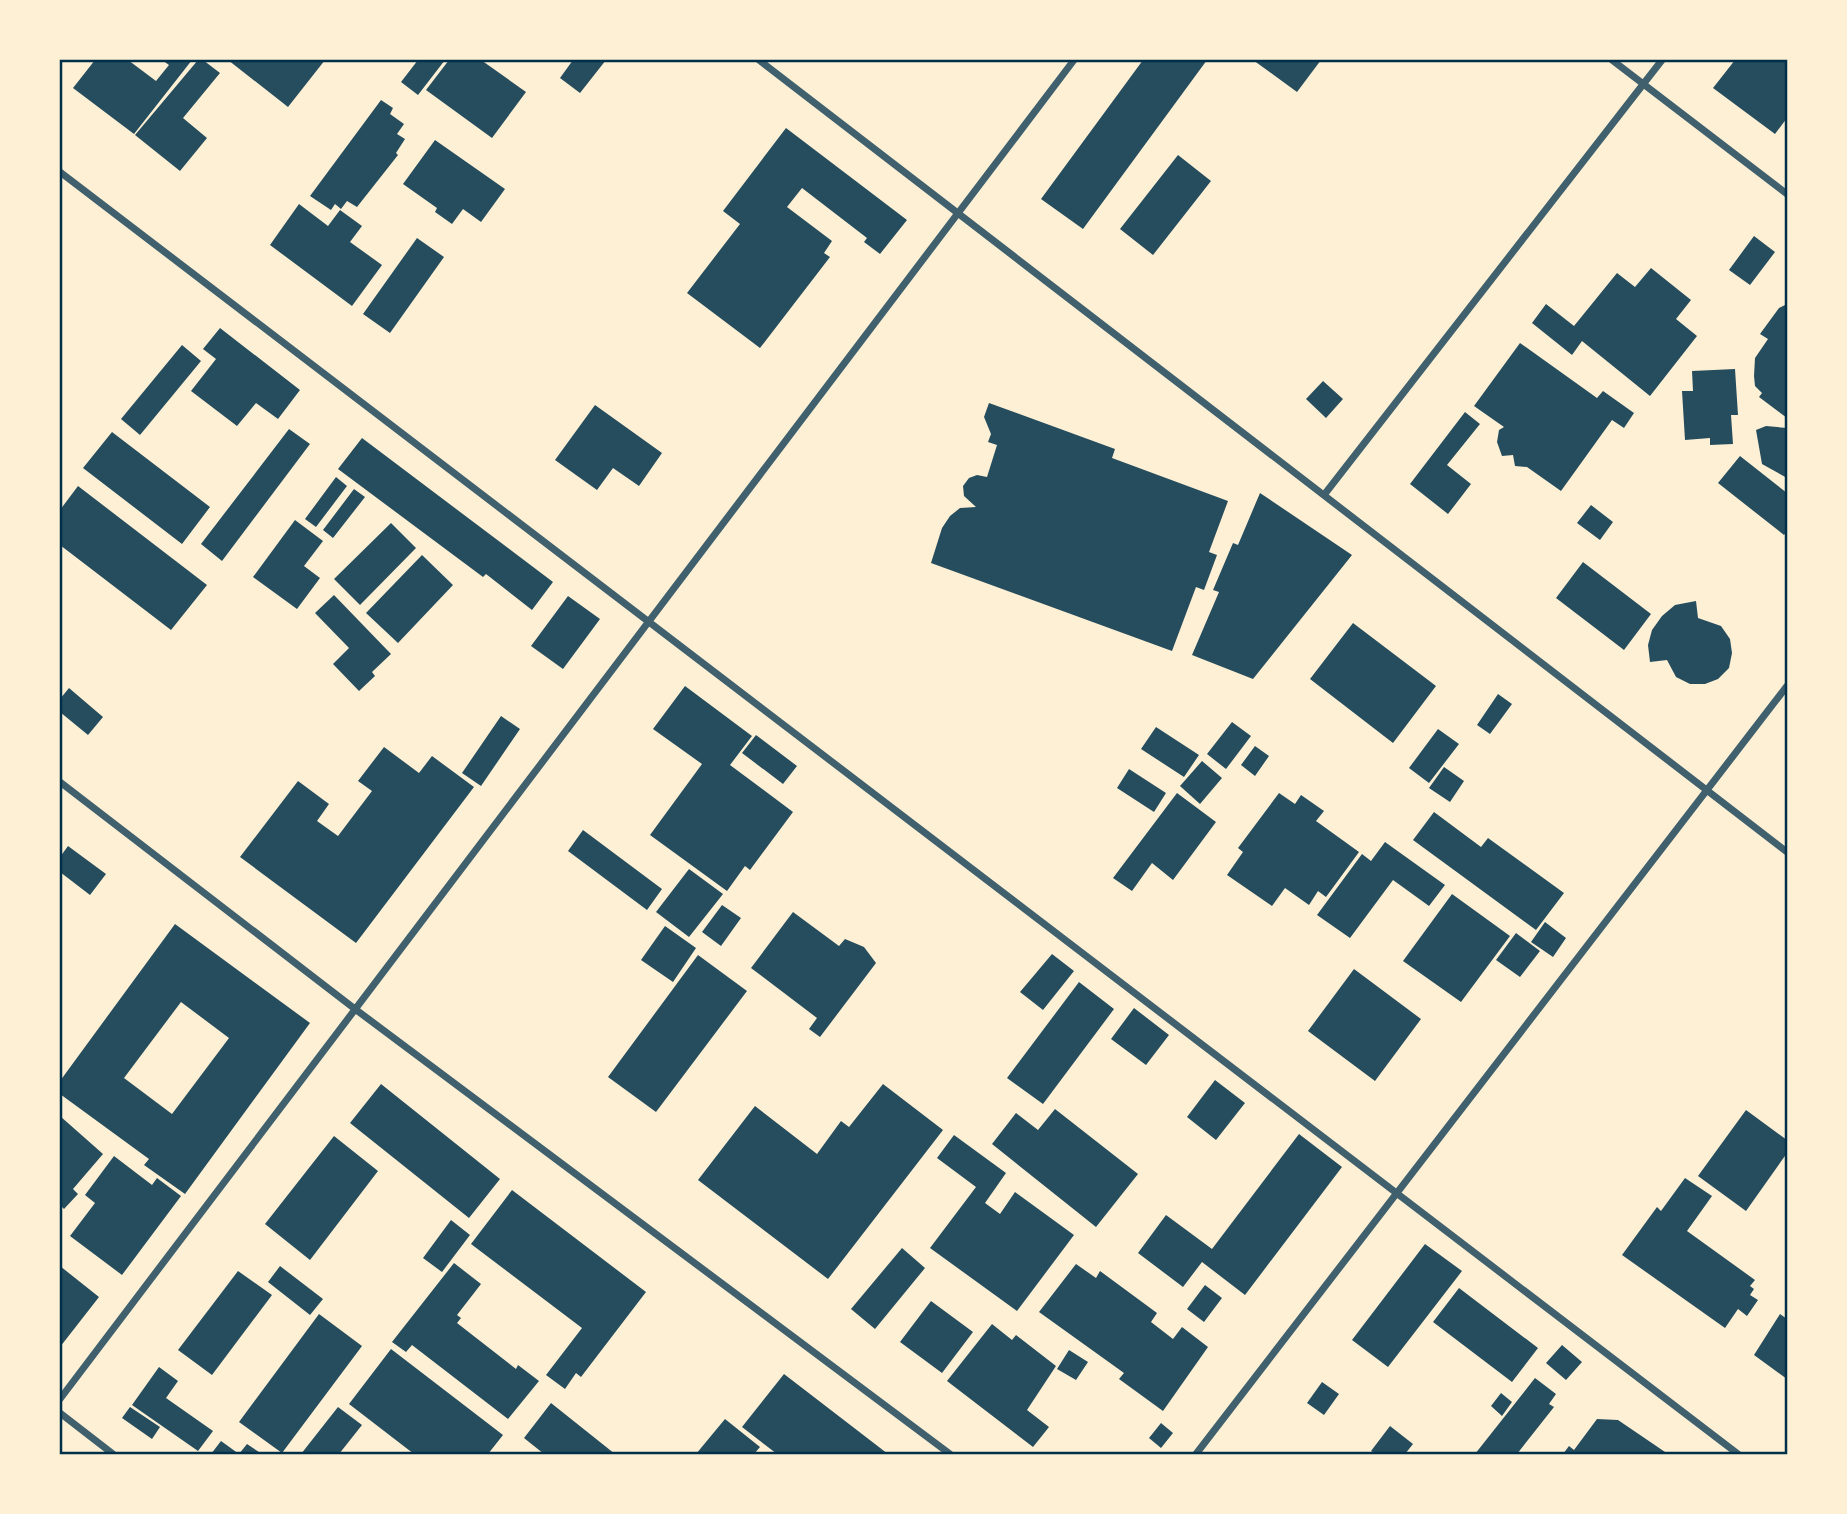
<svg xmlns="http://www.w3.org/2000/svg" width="1847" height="1514" font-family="'PT Sans Narrow',sans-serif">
  <rect width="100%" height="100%" fill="#fdf0d5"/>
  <path fill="#264d5e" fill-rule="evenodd" d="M95,60H128L156,81L169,65L162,60H192L134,134L73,88Z
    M198,60H203L220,73L183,118L207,138L180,171L135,135Z
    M228,60H325L288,107Z
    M418,60H445L418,95L401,82Z
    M449,60H481L526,92L492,138L426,90Z
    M573,60H606L580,93L560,78Z
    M1143,60H1207L1083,229L1041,199Z
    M1253,60H1321L1297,92Z
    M1735,60H1787V118L1775,134L1713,88Z
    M381,100L393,108L390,114L404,124L397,134L405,139L396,153L398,155L357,207L347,201L341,209L335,204L331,210L310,196Z
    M786,128L907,220L880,254L864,242L867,238L802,188L787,207L832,241L824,253L830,257L760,348L687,293L740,224L723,211Z
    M435,140L505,189L481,222L463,209L452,224L435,212L437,208L403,184Z
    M1178,155L1211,181L1153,255L1120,229Z
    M299,204L328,226L340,210L362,226L350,242L382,265L352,306L270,245Z
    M1754,236L1775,252L1750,285L1729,270Z
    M417,238L444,257L390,333L363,314Z
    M1651,268L1691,300L1676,319L1697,336L1650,396L1582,341L1572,355L1532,323L1546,304L1574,326L1617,273L1635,287Z
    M1787,304V418L1759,397L1762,393L1755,386L1754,376L1755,358L1768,339L1760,334L1779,308Z
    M220,328L300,390L278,419L256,403L237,426L191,391L216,359L203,349Z
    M1520,343L1597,398L1603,391L1634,413L1624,428L1612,420L1561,491L1527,467L1515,466L1513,455L1502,456L1497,442L1499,430L1504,427L1474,406Z
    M182,345L201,361L140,435L121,419Z
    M1735,369L1738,415H1731L1733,444L1710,445V438L1685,440L1682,391H1693L1692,371Z
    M1323,381L1343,399L1326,418L1306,399Z
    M989,403L1115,449L1112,458L1228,501L1209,552L1217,555L1204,590L1196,587L1172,651L931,563L942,528L950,516L960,508L976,507L964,496L963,486L969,478L977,475L987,477L997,445L988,442L991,434L984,417Z
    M595,405L662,453L639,486L613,468L597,490L555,460Z
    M1465,412L1480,424L1447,465L1471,484L1448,514L1410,484Z
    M1766,426L1787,428V478L1762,464L1756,430Z
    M289,429L310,444L222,561L201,544Z
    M112,432L210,507L182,544L83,468Z
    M362,438L553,582L532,610L486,574L483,577L338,469Z
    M1740,456L1787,493V531L1784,535L1718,483Z
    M336,477L347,486L316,527L305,519Z
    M78,486L207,585L171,630L60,545V510Z
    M354,489L365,497L333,538L323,530Z
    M1260,493L1352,555L1253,679L1192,655L1219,592L1213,590L1233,543L1238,545Z
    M1591,505L1613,522L1600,540L1577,523Z
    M295,520L323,541L304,566L320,578L297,609L253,577Z
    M391,523L416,548L360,605L334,579Z
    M422,555L453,585L398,643L366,613Z
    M1583,562L1651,614L1624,650L1556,598Z
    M334,595L391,654L372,672L375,676L359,691L333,664L349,648L315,613Z
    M568,596L600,619L563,669L531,646Z
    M1696,601L1698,618L1721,626L1730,639L1732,653L1729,668L1718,679L1705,684H1690L1676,677L1667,660L1650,662L1648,645L1652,630L1662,616L1675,605Z
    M1353,623L1436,686L1393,743L1310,679Z
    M685,686L752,736L730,765L793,812L750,870L745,866L727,891L650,835L702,764L653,729Z
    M69,688L103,717L88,735L60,712V699Z
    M1498,694L1512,704L1490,734L1477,725Z
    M501,716L520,729L481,786L462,773Z
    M1232,722L1251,736L1226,769L1207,754Z
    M1156,727L1199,755L1184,777L1141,749Z
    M1438,729L1459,744L1429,783L1409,768Z
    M756,735L797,766L783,784L742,753Z
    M1255,746L1269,756L1255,776L1241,765Z
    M384,747L419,773L432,756L474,787L356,943L240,857L298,781L329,804L317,821L338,836L372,791L358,781Z
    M1202,761L1222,778L1200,804L1180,786Z
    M1444,767L1464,781L1450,802L1429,788Z
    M1129,769L1166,793L1154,812L1117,788Z
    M1177,793L1216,822L1173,880L1152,863L1132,891L1113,878Z
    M1279,793L1295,804L1301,795L1324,811L1316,821L1359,852L1326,897L1318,891L1309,905L1285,888L1272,906L1227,875L1243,852L1238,848Z
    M1434,812L1481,847L1488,838L1564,893L1536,930L1413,840Z
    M583,830L662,889L647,910L568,851Z
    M1385,842L1445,885L1429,906L1393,880L1350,938L1317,915L1362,854L1371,861Z
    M68,846L106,874L90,895L60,872V857Z
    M689,869L723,894L689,937L656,912Z
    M1452,894L1510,936L1461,1002L1403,961Z
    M722,905L741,918L721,946L702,932Z
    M793,912L839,946L845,939L864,947L876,963L820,1037L809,1029L817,1018L751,968Z
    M1545,922L1566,938L1553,957L1531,942Z
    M175,924L310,1023L185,1194L144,1165L149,1159L60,1094V1081ZM181,1002L229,1038L172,1114L124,1078Z
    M665,926L696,948L673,982L641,960Z
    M1516,933L1540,951L1520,977L1496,960Z
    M1052,954L1074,971L1043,1010L1020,992Z
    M698,955L747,991L656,1112L608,1077Z
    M1354,969L1421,1019L1375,1081L1308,1031Z
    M1079,982L1114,1009L1043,1104L1007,1078Z
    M1134,1008L1169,1035L1146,1065L1111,1039Z
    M1215,1080L1245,1103L1216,1140L1187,1117Z
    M381,1084L500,1179L469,1218L350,1123Z
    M883,1084L943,1130L828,1279L698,1180L755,1106L817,1154L841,1121L849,1127Z
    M1055,1109L1138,1174L1096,1227L992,1144L1016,1113L1038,1130Z
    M1746,1110L1787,1140V1153L1746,1211L1698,1176Z
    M60,1116L103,1154L73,1189L78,1194L64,1209L60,1205Z
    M1299,1134L1342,1167L1245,1295L1202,1262L1183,1287L1138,1253L1166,1215L1212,1249Z
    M954,1135L1006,1173L985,1203L1000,1214L1015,1192L1074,1235L1017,1311L930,1248L976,1187L937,1158Z
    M334,1136L378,1171L310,1260L265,1224Z
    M114,1156L152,1185L157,1178L181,1196L122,1275L70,1236L95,1203L85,1195Z
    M1685,1178L1712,1196L1687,1231L1755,1280L1750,1286L1754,1289L1750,1295L1758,1300L1747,1316L1738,1309L1725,1328L1622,1255L1657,1207L1661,1211Z
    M512,1190L646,1292L581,1377L576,1373L565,1389L546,1375L582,1328L471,1244Z
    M451,1220L470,1235L442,1272L423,1258Z
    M1425,1244L1462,1271L1388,1367L1352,1340Z
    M902,1248L925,1268L875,1329L851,1309Z
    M454,1263L481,1284L457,1315L461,1318L457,1323L516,1369L518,1365L539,1381L508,1419L412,1345L406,1352L392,1342Z
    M1076,1264L1096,1278L1100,1271L1157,1313L1151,1322L1173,1339L1182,1327L1208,1347L1163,1411L1119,1379L1124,1373L1039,1312Z
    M60,1266L99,1297L60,1347Z
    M280,1266L323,1299L310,1315L268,1282Z
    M238,1271L272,1295L212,1375L178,1350Z
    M1205,1285L1222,1298L1204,1322L1187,1309Z
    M1459,1288L1538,1348L1512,1382L1433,1322Z
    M931,1301L973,1332L942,1373L900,1342Z
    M319,1314L362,1346L282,1453L239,1422Z
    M1780,1314L1787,1319V1379L1754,1355Z
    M992,1324L1012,1340L1016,1335L1056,1366L1027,1410L1049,1427L1033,1447L947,1381Z
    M1562,1345L1582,1362L1566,1380L1546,1363Z
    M391,1349L503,1435L488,1454H414L349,1404Z
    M1069,1350L1088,1362L1076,1380L1057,1369Z
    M159,1367L178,1381L166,1398L213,1431L198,1451L132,1405Z
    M784,1374L888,1454H777L742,1427Z
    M1535,1378L1556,1394L1549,1404L1554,1407L1517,1454H1475Z
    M1322,1382L1339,1394L1324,1415L1307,1403Z
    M1501,1393L1512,1402L1502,1416L1491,1406Z
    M551,1403L615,1454H544L524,1438Z
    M130,1407L160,1427L152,1439L122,1418Z
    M338,1407L362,1425L339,1454H301Z
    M725,1419L760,1447L754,1454H696Z
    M1597,1419L1618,1420L1668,1454H1563L1569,1446L1574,1450Z
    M1161,1423L1173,1433L1161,1448L1149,1438Z
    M1390,1426L1413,1444L1405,1454H1376L1371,1451Z
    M221,1441L239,1454L247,1444L262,1454H211Z"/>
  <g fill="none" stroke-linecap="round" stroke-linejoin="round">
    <path stroke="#3f606c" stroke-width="7" d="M759,60L1787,852
      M1612,60L1787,194
      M60,172L1738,1454
      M1324,495L1662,60
      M60,782L355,1009L950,1454
      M60,1399L1074,60
      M60,1413L113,1454
      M1196,1454L1787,686"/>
  </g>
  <rect width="1847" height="1514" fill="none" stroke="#fdf0d5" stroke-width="122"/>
  <rect x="61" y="61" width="1725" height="1392" fill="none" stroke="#003049" stroke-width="2.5"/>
</svg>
